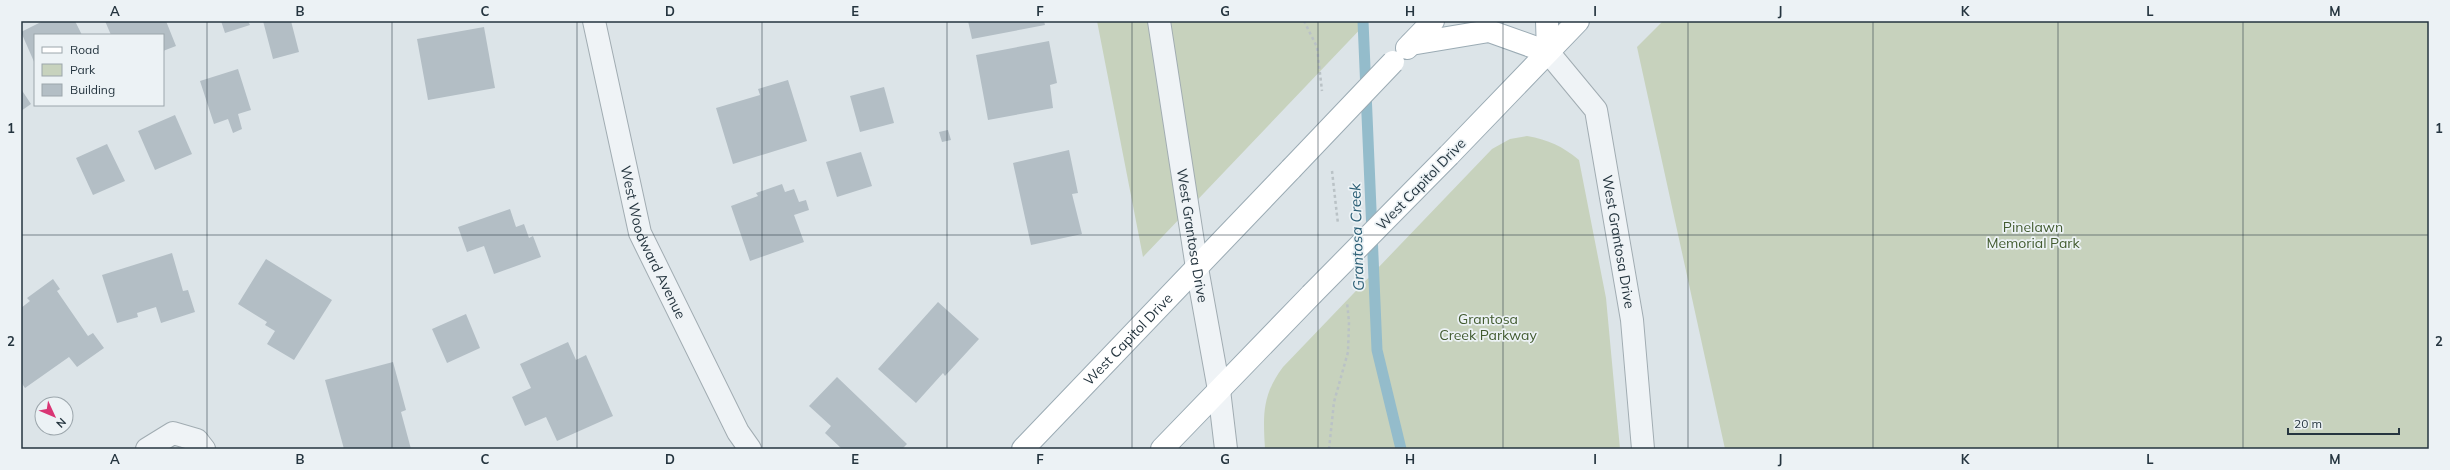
<svg xmlns="http://www.w3.org/2000/svg" width="2450" height="470" font-family="Mulish,sans-serif">
  <rect width="100%" height="100%" fill="#dce4e8"/>
  <path fill="#c7d2bd" d="M1097,21H1368L1143,257Z
    M1663,21H2429V449H1725L1637,47Z
    M1527,136C1549,140 1562,146 1579,160L1606,298L1620,449H1265C1263,415 1262,395 1283,367L1492,149L1510,139Z"/>
  <g fill="none" stroke-linecap="round" stroke-linejoin="round">
    <path stroke="#94bccb" stroke-width="11" d="M1363,21L1377,350L1401,449"/>
  </g>
  <path fill="#b3bec5" d="M43,21H75L82,35H35V64L21,32Z
    M105,21H166L176,46L163,51V35H111Z
    M221,21H248L250,25L225,33Z
    M263,21H291L299,52L273,59Z
    M968,21H1044L1045,25L972,39Z
    M484,27L495,88L428,100L417,39Z
    M1049,41L1057,83L1050,85L1053,108L988,120L976,55Z
    M238,69L251,110L238,114L242,129L233,133L228,119L214,124L200,81Z
    M788,80L807,141L733,164L716,108L760,95L758,89Z
    M884,87L894,123L860,132L850,96Z
    M21,89L31,104L21,111Z
    M175,115L192,154L155,170L138,131Z
    M948,130L951,140L942,142L939,132Z
    M107,144L125,181L93,195L76,158Z
    M1069,150L1078,193L1072,194L1082,234L1031,245L1013,163Z
    M861,152L872,186L837,197L826,162Z
    M782,184L785,192L794,189L799,202L806,200L809,210L794,215L804,242L750,261L731,206L758,196L756,193Z
    M510,209L516,227L524,224L529,238L533,236L541,257L494,274L484,246L467,252L458,227Z
    M172,253L183,291L188,290L195,312L161,323L156,307L137,313L138,317L117,323L102,275Z
    M266,259L332,300L294,360L267,344L275,331L265,325L267,322L238,304Z
    M53,279L60,289L57,291L88,336L93,333L104,348L77,367L69,357L25,388L21,382V308L30,301L27,298Z
    M938,302L979,339L945,376L943,373L916,403L878,369Z
    M466,314L480,348L447,363L432,329Z
    M568,342L576,360L586,355L613,416L557,441L546,417L525,426L512,397L531,388L520,364Z
    M393,362L406,410L401,412L411,449H344L325,380Z
    M837,377L907,444L902,449H842L825,433L831,426L809,406Z"/>
  <g fill="none" stroke-linecap="round" stroke-linejoin="round">
    <defs>
      <g id="minor">
        <path id="s1" d="M594,21L640,233L738,432L750,449"/>
        <path id="s2" d="M1159,21L1197,268L1219,390L1226,449"/>
        <path id="s3" d="M1548,52L1596,110L1632,320L1643,449"/>
        <path d="M147,449L173,433L197,440L204,449"/>
      </g>
      <g id="major">
        <path d="M1547,21L1548,52"/>
        <path d="M1411,44L1489,31L1548,52"/>
        <path d="M1407,48L1433,21"/>
        <path d="M1449,155L1578,21"/>
        <path id="s4" d="M1023,449L1291,169"/>
        <path d="M1162,449L1311,295"/>
      </g>
    </defs>
    <use href="#minor" stroke="#a1acb2" stroke-width="24"/>
    <use href="#major" stroke="#9babb4" stroke-width="24"/>
    <path stroke="#bac2c6" stroke-width="2.5" stroke-dasharray="3 3" stroke-linecap="butt" d="M1304,21L1317,47L1322,91
      M1332,171L1338,224
      M1329,449L1334,402L1348,352L1349,322L1347,302"/>
    <use href="#minor" stroke="#eff3f6" stroke-width="22"/>
    <use href="#major" stroke="#fff" stroke-width="22"/>
    <defs>
      <path id="major-bridge" d="M1291,169L1393,62
        M1311,295L1449,155"/>
    </defs>
    <use href="#major-bridge" stroke="#9babb4" stroke-width="24" stroke-linecap="butt"/>
    <use href="#major-bridge" stroke="#fff" stroke-width="22"/>
  </g>
  <path fill="none" stroke="#25353f" stroke-width="1" stroke-opacity="0.55" d="M207,21V449M392,21V449M577,21V449M762,21V449M947,21V449M1132,21V449M1318,21V449M1503,21V449M1688,21V449M1873,21V449M2058,21V449M2243,21V449M21,235H2429"/>
  <g text-anchor="middle" stroke-width="3.5" stroke-linejoin="round" paint-order="stroke">
    <g font-size="14" fill="#25353f" stroke="#ecf2f5">
      <text transform="translate(1421 184) rotate(-46)" y="5">West Capitol Drive</text>
      <text dy="5" stroke="none"><textPath href="#s2" startOffset="217">West Grantosa Drive</textPath></text>
      <text dy="5" stroke="none"><textPath href="#s1" startOffset="230">West Woodward Avenue</textPath></text>
      <text dy="5" stroke="none"><textPath href="#s3" startOffset="209">West Grantosa Drive</textPath></text>
      <text dy="5" stroke="none"><textPath href="#s4" startOffset="152">West Capitol Drive</textPath></text>
    </g>
    <g font-size="14" fill="#435c31" stroke="#ecf2f5">
      <text x="2033" y="232">Pinelawn<tspan x="2033" dy="16">Memorial Park</tspan></text>
      <text x="1488" y="324">Grantosa<tspan x="1488" dy="16">Creek Parkway</tspan></text>
    </g>
    <g font-size="15" font-style="italic" fill="#2c5f76" stroke="#ecf2f5">
      <text transform="translate(1357 237) rotate(-92)" y="5">Grantosa Creek</text>
    </g>
  </g>
  <rect width="2450" height="470" fill="none" stroke="#ecf2f5" stroke-width="44"/>
  <rect x="34" y="34" width="130" height="72" fill="#ecf2f5" stroke="#9ca6ac"/>
  <rect x="42" y="47" width="20" height="6" fill="#ffffff" stroke="#9ca6ac"/>
  <text x="70" y="54" font-size="12" fill="#25353f">Road</text>
  <rect x="42" y="64" width="20" height="12" fill="#c7d2bd" stroke="#9ca6ac"/>
  <text x="70" y="74" font-size="12" fill="#25353f">Park</text>
  <rect x="42" y="84" width="20" height="12" fill="#b3bec5" stroke="#9ca6ac"/>
  <text x="70" y="94" font-size="12" fill="#25353f">Building</text>
  <g transform="translate(54 416) rotate(134)"><circle r="19" fill="#ecf2f5" stroke="#9ca6ac"/>
  <path d="M0-3L7 15L0 10L-7 15Z" fill="#d93574"/>
  <text y="-6" font-size="11" font-weight="bold" text-anchor="middle" fill="#25353f">N</text>
  </g>
  <path d="M2288 428v6h111v-6" fill="none" stroke="#25353f" stroke-width="2"/>
  <text x="2294" y="428" font-size="12" fill="#25353f" stroke="#ecf2f5" stroke-width="3" paint-order="stroke">20 m</text>
  <rect x="22" y="22" width="2406" height="426" fill="none" stroke="#25353f" stroke-width="1.5"/>
  <g font-size="13" text-anchor="middle" font-weight="bold" fill="#25353f">
    <text x="115" y="16">A</text>
    <text x="300" y="16">B</text>
    <text x="485" y="16">C</text>
    <text x="670" y="16">D</text>
    <text x="855" y="16">E</text>
    <text x="1040" y="16">F</text>
    <text x="1225" y="16">G</text>
    <text x="1410" y="16">H</text>
    <text x="1595" y="16">I</text>
    <text x="1780" y="16">J</text>
    <text x="1965" y="16">K</text>
    <text x="2150" y="16">L</text>
    <text x="2335" y="16">M</text>
    <text x="11" y="133">1</text>
    <text x="2439" y="133">1</text>
    <text x="11" y="346">2</text>
    <text x="2439" y="346">2</text>
    <text x="115" y="464">A</text>
    <text x="300" y="464">B</text>
    <text x="485" y="464">C</text>
    <text x="670" y="464">D</text>
    <text x="855" y="464">E</text>
    <text x="1040" y="464">F</text>
    <text x="1225" y="464">G</text>
    <text x="1410" y="464">H</text>
    <text x="1595" y="464">I</text>
    <text x="1780" y="464">J</text>
    <text x="1965" y="464">K</text>
    <text x="2150" y="464">L</text>
    <text x="2335" y="464">M</text>
  </g>
</svg>
